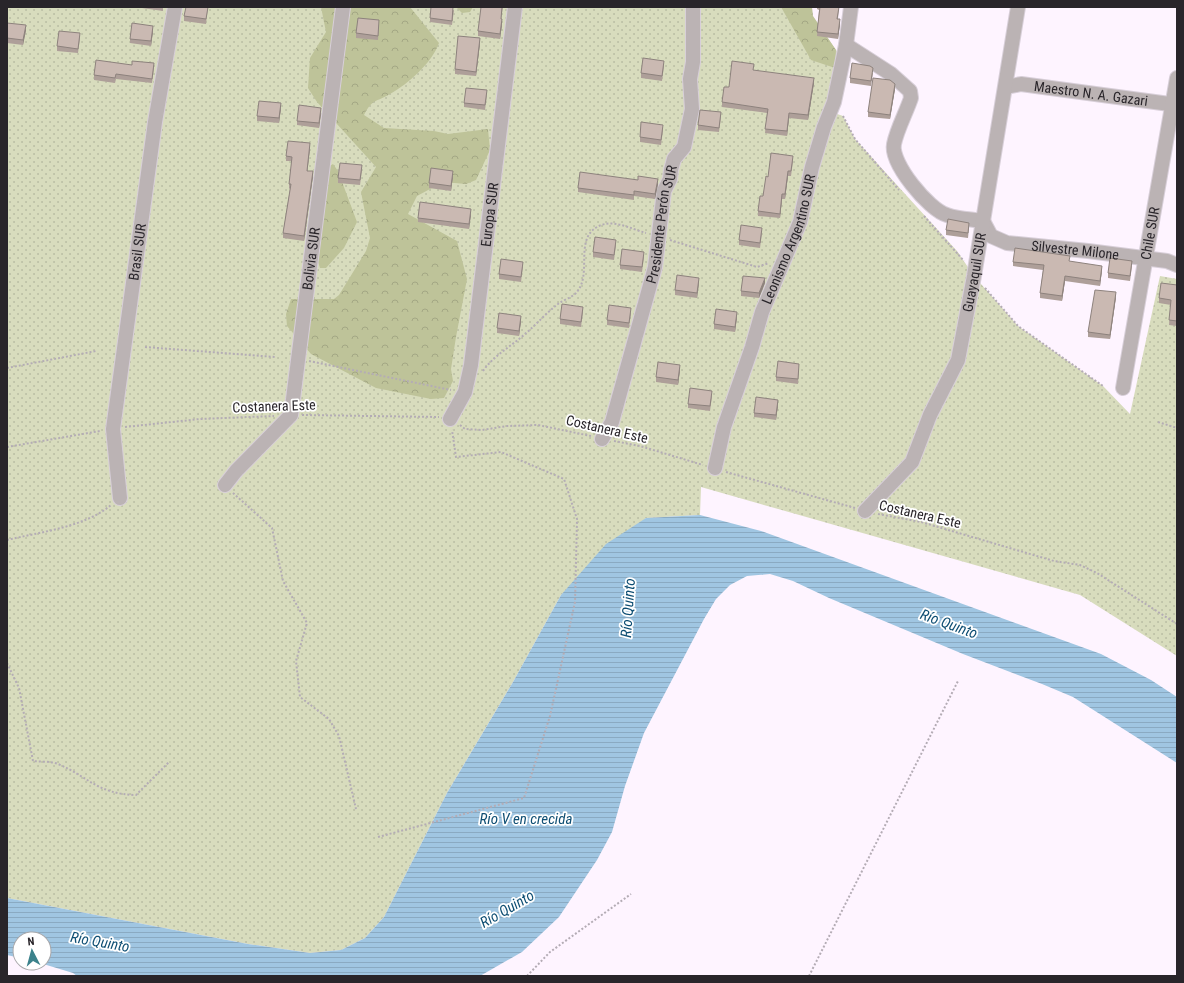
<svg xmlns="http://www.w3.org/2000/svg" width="1184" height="983" font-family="'Roboto Condensed',sans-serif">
  <defs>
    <pattern id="grass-dots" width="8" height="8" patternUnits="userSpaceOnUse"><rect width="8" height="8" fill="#d8dcbd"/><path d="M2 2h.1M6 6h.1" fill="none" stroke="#b9bda3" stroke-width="1.8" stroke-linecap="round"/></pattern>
    <pattern id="forest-crowns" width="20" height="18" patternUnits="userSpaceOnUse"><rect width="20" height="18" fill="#bec399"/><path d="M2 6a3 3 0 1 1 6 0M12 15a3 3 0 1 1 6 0" fill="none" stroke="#a3a784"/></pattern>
    <pattern id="water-rules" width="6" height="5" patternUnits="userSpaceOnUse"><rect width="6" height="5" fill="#a0c6e2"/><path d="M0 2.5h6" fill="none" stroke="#8aaac2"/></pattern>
  </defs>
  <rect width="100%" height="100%" fill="#fef4ff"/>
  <path fill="url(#grass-dots)" d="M7,7H806L843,60L831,106L823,109L843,116L855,139L957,251L974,276L1018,326L1103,386L1130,414L1160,276L1177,279V656L1080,595L701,487L700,515L646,518L561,595L513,682L447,793L384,917L365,938L341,950L310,953L248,944L7,898Z"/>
  <path fill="url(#forest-crowns)" d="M321,7H410L439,43C432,63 408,84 390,94C375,103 373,98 364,115L384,128L434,131L448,134L488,129L490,150L476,180L466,184L443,182L417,196L408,214L457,241L467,279L456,337L451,369L453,381L444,398L431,399L376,388L311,354L287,326L286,314L291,299H334L339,295L366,251L370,238L361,192L376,167L317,102L308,88L310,58L326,32Z
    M456,7H473L470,12L462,13Z
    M781,7H812L813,16L836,50L835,68L811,60Z
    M333,164L338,171L357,222L344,248L326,268H320L317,259L328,167Z"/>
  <path fill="url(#water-rules)" d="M700,515L761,531L1101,654L1151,680L1177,697V763L1073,697L1042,684L963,654L829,598L793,581L770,574L747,576L730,585L716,599L704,619L644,733L625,786L612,832L597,860L559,917L522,952L480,976H77L73,973L40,963H44V939H20V958L7,955V898L248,944L310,953L341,950L365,938L384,917L447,793L513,682L561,595L606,544L646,518Z"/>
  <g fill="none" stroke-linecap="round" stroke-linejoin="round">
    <defs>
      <g id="minor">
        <path d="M846,45L891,74L910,91L911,98C906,113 897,129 894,144C890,163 929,210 947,215C958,219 971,219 983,221"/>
        <path id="s1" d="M1006,87L1021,84L1177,105"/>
        <path id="s2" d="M983,221L991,236L1007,243L1088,251L1167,261L1177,265"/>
        <path id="s3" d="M1123,388L1177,78"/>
        <path id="s4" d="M450,419L465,392L471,365L515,7"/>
        <path id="s5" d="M602,439L612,422L655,267L664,191L670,179L671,170L674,159L684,147L692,109L690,79L693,62V7"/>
        <path id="s6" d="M715,468L724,427L752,347L762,312L800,222L812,167L824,127L834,102L846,45L851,7"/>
        <path id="s7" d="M225,485L236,471L291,415L343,7"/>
        <path id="s8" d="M120,498L113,429L155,122L175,7"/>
        <path id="s9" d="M865,511L912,462L930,415L958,360L974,276L1018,7"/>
      </g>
    </defs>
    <use href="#minor" stroke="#d8cfd9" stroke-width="16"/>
    <path stroke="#b4acb5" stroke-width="2" stroke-dasharray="2 2" stroke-linecap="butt" d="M843,116L855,139L899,190
      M924,216L964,261
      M670,240L757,267L769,263
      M985,288L1018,326L1103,386
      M145,347L275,357
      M309,361L451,390
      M7,368L96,351
      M483,371C494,355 512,346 526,333C537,324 546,313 558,304C563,300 571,298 576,293C593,275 574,240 597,227C612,218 631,229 646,233
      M302,415L439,417
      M1158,422L1177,428
      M460,425L465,429L482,430L507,426L538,425L591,436
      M125,427L200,419L274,416
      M614,441L640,446L703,465
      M7,447L100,431
      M726,472L855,508
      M233,493L272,528L283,581L307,623L296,661L300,697L329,719L339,736L356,809
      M878,514L921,522L1054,561L1080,565L1097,573L1177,624
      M7,540C40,532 85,527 111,505
      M7,663L19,688L33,761C41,762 51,761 58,764C89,777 97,794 136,795L169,762
      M378,837L524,798L550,716L575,602L577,519L564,479L501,452L456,457L452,430
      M527,976L550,952L631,894
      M809,976L958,681"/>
    <use href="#minor" stroke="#bbb3b4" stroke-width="14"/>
  </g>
  <path fill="#ae9f99" d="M135,7H163V11Z
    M208,7L206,24L184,21V16Z
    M503,7L501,19L502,24L500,39L478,36V31Z
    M817,7H839L838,19L840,24L838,39L817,36L819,10L817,9Z
    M454,10L452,25L430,22V18Z
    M7,23L26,30L23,45L7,43Z
    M379,25L378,40L356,38V33Z
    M153,31L151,46L130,43V39Z
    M80,38L78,53L57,51V46Z
    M480,43L476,76L455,74V69Z
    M664,66L662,81L641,78V73Z
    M154,68L152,83L116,79L115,83L94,80V75Z
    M753,71L814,83L808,120L789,118L787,136L765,133L767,113L722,107V102L729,87Z
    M873,73L871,86L850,83V78Z
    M895,89L890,119L868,117V112Z
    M487,95L485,110L464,107V103Z
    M281,108L279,123L257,121V116Z
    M321,113L319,128L297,125V121Z
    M721,117L719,132L698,130V125Z
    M663,130L661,145L640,142V137Z
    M310,148L307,171L313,176L304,241L283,238V233L290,189L289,188V184L292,161H286V156Z
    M793,161L791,176H788L785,199H782L780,218L758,216V211L763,196L768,177Z
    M362,170L360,185L338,183V178Z
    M453,176L451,191L429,188V183Z
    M658,184L655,199L634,196V200L578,192V188Z
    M471,214L469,229L418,222V218Z
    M969,228L968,238L946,235V230Z
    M762,233L760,248L739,245V240Z
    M616,245L614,260L593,257V252Z
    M644,257L642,272L620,269V265Z
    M1013,262H1070L1102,270L1100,286L1065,281L1062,301L1040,298V293L1043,270L1013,266Z
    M523,266L521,282L499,279V274Z
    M1132,266L1130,281L1108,278V273Z
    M699,282L697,298L675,295V290Z
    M765,283L759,298L741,296V291Z
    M1177,285V326L1169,325L1171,305L1159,303V298Z
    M1116,297L1110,339L1088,337V332Z
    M583,312L581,327L560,324V319Z
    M631,313L629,328L607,325V320Z
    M737,317L735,332L714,329V324Z
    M521,321L519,336L497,333V328Z
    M799,369L798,384L776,381V377Z
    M680,370L678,385L656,382V377Z
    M712,396L710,411L688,408V404Z
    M778,405L776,420L754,417V413Z"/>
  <path fill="#8d827d" d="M502,19V24L500,39V34Z
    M840,19V24L838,39V34Z
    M26,25V30L23,45V40Z
    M153,26V31L151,46V41Z
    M480,38V43L476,76V72Z
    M814,78V83L808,120V115Z
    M895,84V89L890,119V115Z
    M281,103V108L279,123V118Z
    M321,108V113L319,128V123Z
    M789,113V118L787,136V131Z
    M310,143V148L307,175V171Z
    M313,171V176L304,241V236Z
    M453,171V176L451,191V186Z
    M788,171V176L785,199V194Z
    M658,179V184L655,199V194Z
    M782,194V199L780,218V214Z
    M471,209V214L469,229V224Z
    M1102,266V270L1100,286V281Z
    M1065,276V281L1062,301V296Z
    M699,278V282L697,298V293Z
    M765,278V283L759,298V293Z
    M1116,292V297L1110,339V335Z
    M737,312V317L735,332V327Z
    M521,316V321L519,336V331Z
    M680,365V370L678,385V380Z
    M778,400V405L776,420V415Z"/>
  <path fill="#cab9b2" stroke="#8d827d" d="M186,7H208L206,19L184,16Z
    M431,7H453L452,21L430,18Z
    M481,7H502L501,19H502L500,34L478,31Z
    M820,7H839L837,19H840L838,34L817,32Z
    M358,18L379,20L378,36L356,33Z
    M7,23L26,25L23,40L7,38Z
    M132,23L153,26L151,41L130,39Z
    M59,31L80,33L78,49L57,46Z
    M458,36L480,38L476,72L455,69Z
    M643,58L664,61L662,76L641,73Z
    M96,60L132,65V61L154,63L152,79L116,74L115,78L94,75Z
    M732,61L754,64L753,70L814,78L808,115L789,113L787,131L765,129L768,109L722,102L724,87H729Z
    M852,63L870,66L873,68L871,81L850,78Z
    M873,78L890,80L895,84L890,115L868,112Z
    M466,88L487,90L485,105L464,103Z
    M259,101L281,103L279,118L257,116Z
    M299,105L321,108L319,123L297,121Z
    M700,110L721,112L719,128L698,125Z
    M641,122L663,125L661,140L640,137Z
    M288,141L310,143L307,171H313L304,236L283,233L291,184H289L292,157L286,156Z
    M771,153L793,156L791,171H788L785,194H782L780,214L758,211L760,196H763L766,176L768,177Z
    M340,163L362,165L360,180L338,178Z
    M431,168L453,171L451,186L429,183Z
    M580,172L638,180V176L658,179L655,194L634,191V195L578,188Z
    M420,202L471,209L469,224L418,218Z
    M948,219L969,223L968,233L946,230Z
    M741,225L762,228L760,243L739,240Z
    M595,237L616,240L614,255L593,252Z
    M1015,248L1070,256L1069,261L1102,266L1100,281L1065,276L1062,296L1040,293L1044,265L1013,262Z
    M622,249L644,252L642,267L620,265Z
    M1110,258L1132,261L1130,276L1108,273Z
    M501,259L523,262L521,277L499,274Z
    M677,275L699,278L697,293L675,290Z
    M743,276L765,278L759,293L741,291Z
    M1161,283L1177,285V321L1169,320L1171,300L1159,298Z
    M1095,290L1116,292L1110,335L1088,332Z
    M562,304L583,307L581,322L560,319Z
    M609,305L631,308L629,323L607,320Z
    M716,309L737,312L735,327L714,324Z
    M499,313L521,316L519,331L497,328Z
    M778,361L799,364L798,379L776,377Z
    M658,362L680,365L678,380L656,377Z
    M690,388L712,391L710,406L688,404Z
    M756,397L778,400L776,415L754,413Z"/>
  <g text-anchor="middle" stroke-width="3.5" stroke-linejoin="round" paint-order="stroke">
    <g font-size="14" fill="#29252a" stroke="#fff">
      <text dy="5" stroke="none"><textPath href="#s1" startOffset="86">Maestro N. A. Gazari</textPath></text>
      <text dy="5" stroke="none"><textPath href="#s4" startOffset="210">Europa SUR</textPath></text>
      <text dy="5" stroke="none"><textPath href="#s5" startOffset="224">Presidente Perón SUR</textPath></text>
      <text dy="5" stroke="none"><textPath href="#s3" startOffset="157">Chile SUR</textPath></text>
      <text dy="5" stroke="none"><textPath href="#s6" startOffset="241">Leonismo Argentino SUR</textPath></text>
      <text dy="5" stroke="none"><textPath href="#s2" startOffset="103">Silvestre Milone</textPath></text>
      <text dy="5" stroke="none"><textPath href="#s8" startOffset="248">Brasil SUR</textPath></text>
      <text dy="5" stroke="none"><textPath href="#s7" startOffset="254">Bolivia SUR</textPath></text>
      <text dy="5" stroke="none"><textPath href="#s9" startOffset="269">Guayaquil SUR</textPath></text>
      <text transform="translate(274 406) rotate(-2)" y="5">Costanera Este</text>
      <text transform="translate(607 429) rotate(13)" y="5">Costanera Este</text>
      <text transform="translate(920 514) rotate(13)" y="5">Costanera Este</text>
    </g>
    <g font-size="15" font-style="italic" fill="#0e4e73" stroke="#fff">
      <text transform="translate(628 608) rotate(-86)" y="5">Río Quinto</text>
      <text transform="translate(949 624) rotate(20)" y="5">Río Quinto</text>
      <text x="526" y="824">Río V en crecida</text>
      <text transform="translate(507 909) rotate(-30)" y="5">Río Quinto</text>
      <text transform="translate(100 942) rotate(10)" y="5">Río Quinto</text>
    </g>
  </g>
  <rect width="1184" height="983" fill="none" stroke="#29252a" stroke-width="16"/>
  <g transform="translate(32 951) rotate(354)"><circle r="19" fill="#ffffff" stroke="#a9a8aa"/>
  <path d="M0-3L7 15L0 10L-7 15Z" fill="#3b828b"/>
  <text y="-6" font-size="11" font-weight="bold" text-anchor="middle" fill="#29252a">N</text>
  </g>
</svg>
